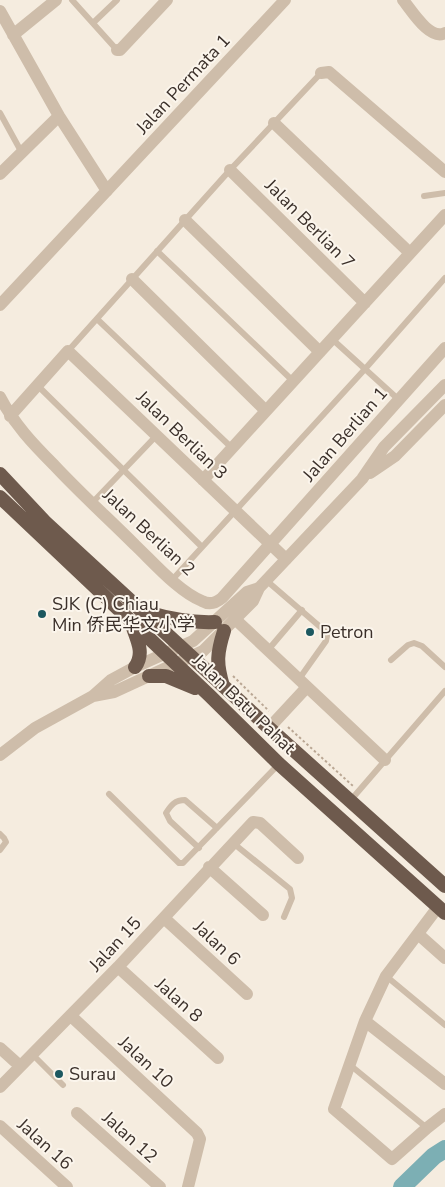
<svg xmlns="http://www.w3.org/2000/svg" width="445" height="1187" font-family="'Nunito Sans','Noto Sans SC',sans-serif">
  <rect width="100%" height="100%" fill="#f5ecdf"/>
  <g fill="none" stroke-linecap="round" stroke-linejoin="round">
    <path stroke="#7cafb4" stroke-width="18" d="M402,1187L434,1156L445,1149"/>
    <path stroke="#baa794" stroke-width="2" stroke-dasharray="2.5 2.5" stroke-linecap="butt" d="M233,676L269,711
      M288,727L353,786"/>
    <path stroke="#cebdaa" stroke-width="6" d="M72,0L117,50
      M93,23L117,0
      M0,113L22,153
      M424,196L445,193
      M157,251L293,381
      M97,319L232,448
      M332,339L398,399
      M68,351L230,170L321,73
      M37,385L202,547
      M92,503L157,435
      M172,580L365,369L445,278
      M267,581L325,631L327,636L326,641L299,679
      M268,650L302,610
      M391,660L408,645L414,643L422,646L445,667
      M109,794L179,863H183L279,764
      M350,801L445,691
      M0,834L4,838L6,842L0,850
      M233,843L290,889L292,898L284,917
      M199,848L170,821L166,813C171,805 175,800 185,800L217,828
      M386,976L445,1025
      M32,1054L63,1085
      M350,1065L427,1128"/>
    <path stroke="#cebdaa" stroke-width="12" d="M403,0C412,11 430,41 445,33
      M0,11L59,116L107,191
      M13,35L56,0
      M117,50H120L167,0
      M321,73L329,72L445,172
      M274,123L410,253
      M230,170L365,303
      M0,174L59,116
      M185,220L320,352
      M132,279L266,411
      M0,305L285,0
      M0,397C14,424 33,444 54,465C80,493 108,518 135,545C153,562 179,592 202,601C209,605 216,603 222,598L445,348
      M10,416L68,351L286,559
      M203,480L445,215
      M236,620L385,760
      M269,728L307,687
      M209,867L263,915
      M438,907L386,976L365,1021L334,1109L392,1159L427,1128L445,1114
      M164,918L247,994
      M418,934L445,958
      M118,967L218,1058
      M71,1016L197,1133L200,1139L188,1187
      M365,1021L445,1084
      M0,1048L20,1066
      M0,1087L118,967L253,822L260,823L298,858
      M77,1113L160,1187
      M0,1126L67,1187"/>
    <path stroke="#cebdaa" stroke-width="12" d="M370,473L395,456L445,405
      M93,696L114,692L203,651L253,601L259,588L362,479L384,447L445,385
      M0,755L35,728L93,696L111,680L135,667L193,641L247,592L259,588"/>
    <path stroke="#6e5a4d" stroke-width="14" d="M0,474L46,523L269,728L445,886
      M0,497L209,695L279,764L445,913
      M146,612C170,619 191,623 215,622
      M132,625C137,640 145,653 135,667
      M149,676H166L195,688
      M223,686C216,663 217,653 224,631"/>
  </g>
  <g fill="#1c5860" stroke="#fbf5ec" stroke-width="2">
    <circle cx="42" cy="614" r="5"/>
    <circle cx="310" cy="632" r="5"/>
    <circle cx="59" cy="1074" r="5"/>
  </g>
  <g text-anchor="middle" stroke-width="4" stroke-linejoin="round" paint-order="stroke">
    <g font-size="18" fill="#3b302a" stroke="#fbf5ec">
      <text transform="translate(183 84) rotate(-47)" y="6">Jalan Permata 1</text>
      <text transform="translate(310 224) rotate(45)" y="6">Jalan Berlian 7</text>
      <text transform="translate(345 434) rotate(-49)" y="6">Jalan Berlian 1</text>
      <text transform="translate(182 435) rotate(44)" y="6">Jalan Berlian 3</text>
      <text transform="translate(149 532) rotate(43)" y="6">Jalan Berlian 2</text>
      <text transform="translate(244 704) rotate(44)" y="6">Jalan Batu Pahat</text>
      <text transform="translate(217 943) rotate(43)" y="6">Jalan 6</text>
      <text transform="translate(115 944) rotate(-47)" y="6">Jalan 15</text>
      <text transform="translate(179 1000) rotate(42)" y="6">Jalan 8</text>
      <text transform="translate(146 1062) rotate(43)" y="6">Jalan 10</text>
      <text transform="translate(130 1137) rotate(42)" y="6">Jalan 12</text>
      <text transform="translate(45 1144) rotate(42)" y="6">Jalan 16</text>
    </g>
    <g font-size="18" fill="#3b302a" stroke="#fbf5ec" text-anchor="start">
      <text x="52" y="610">SJK (C) Chiau<tspan x="52" dy="21">Min 侨民华文小学</tspan></text>
      <text x="320" y="638">Petron</text>
      <text x="69" y="1080">Surau</text>
    </g>
  </g>
</svg>
